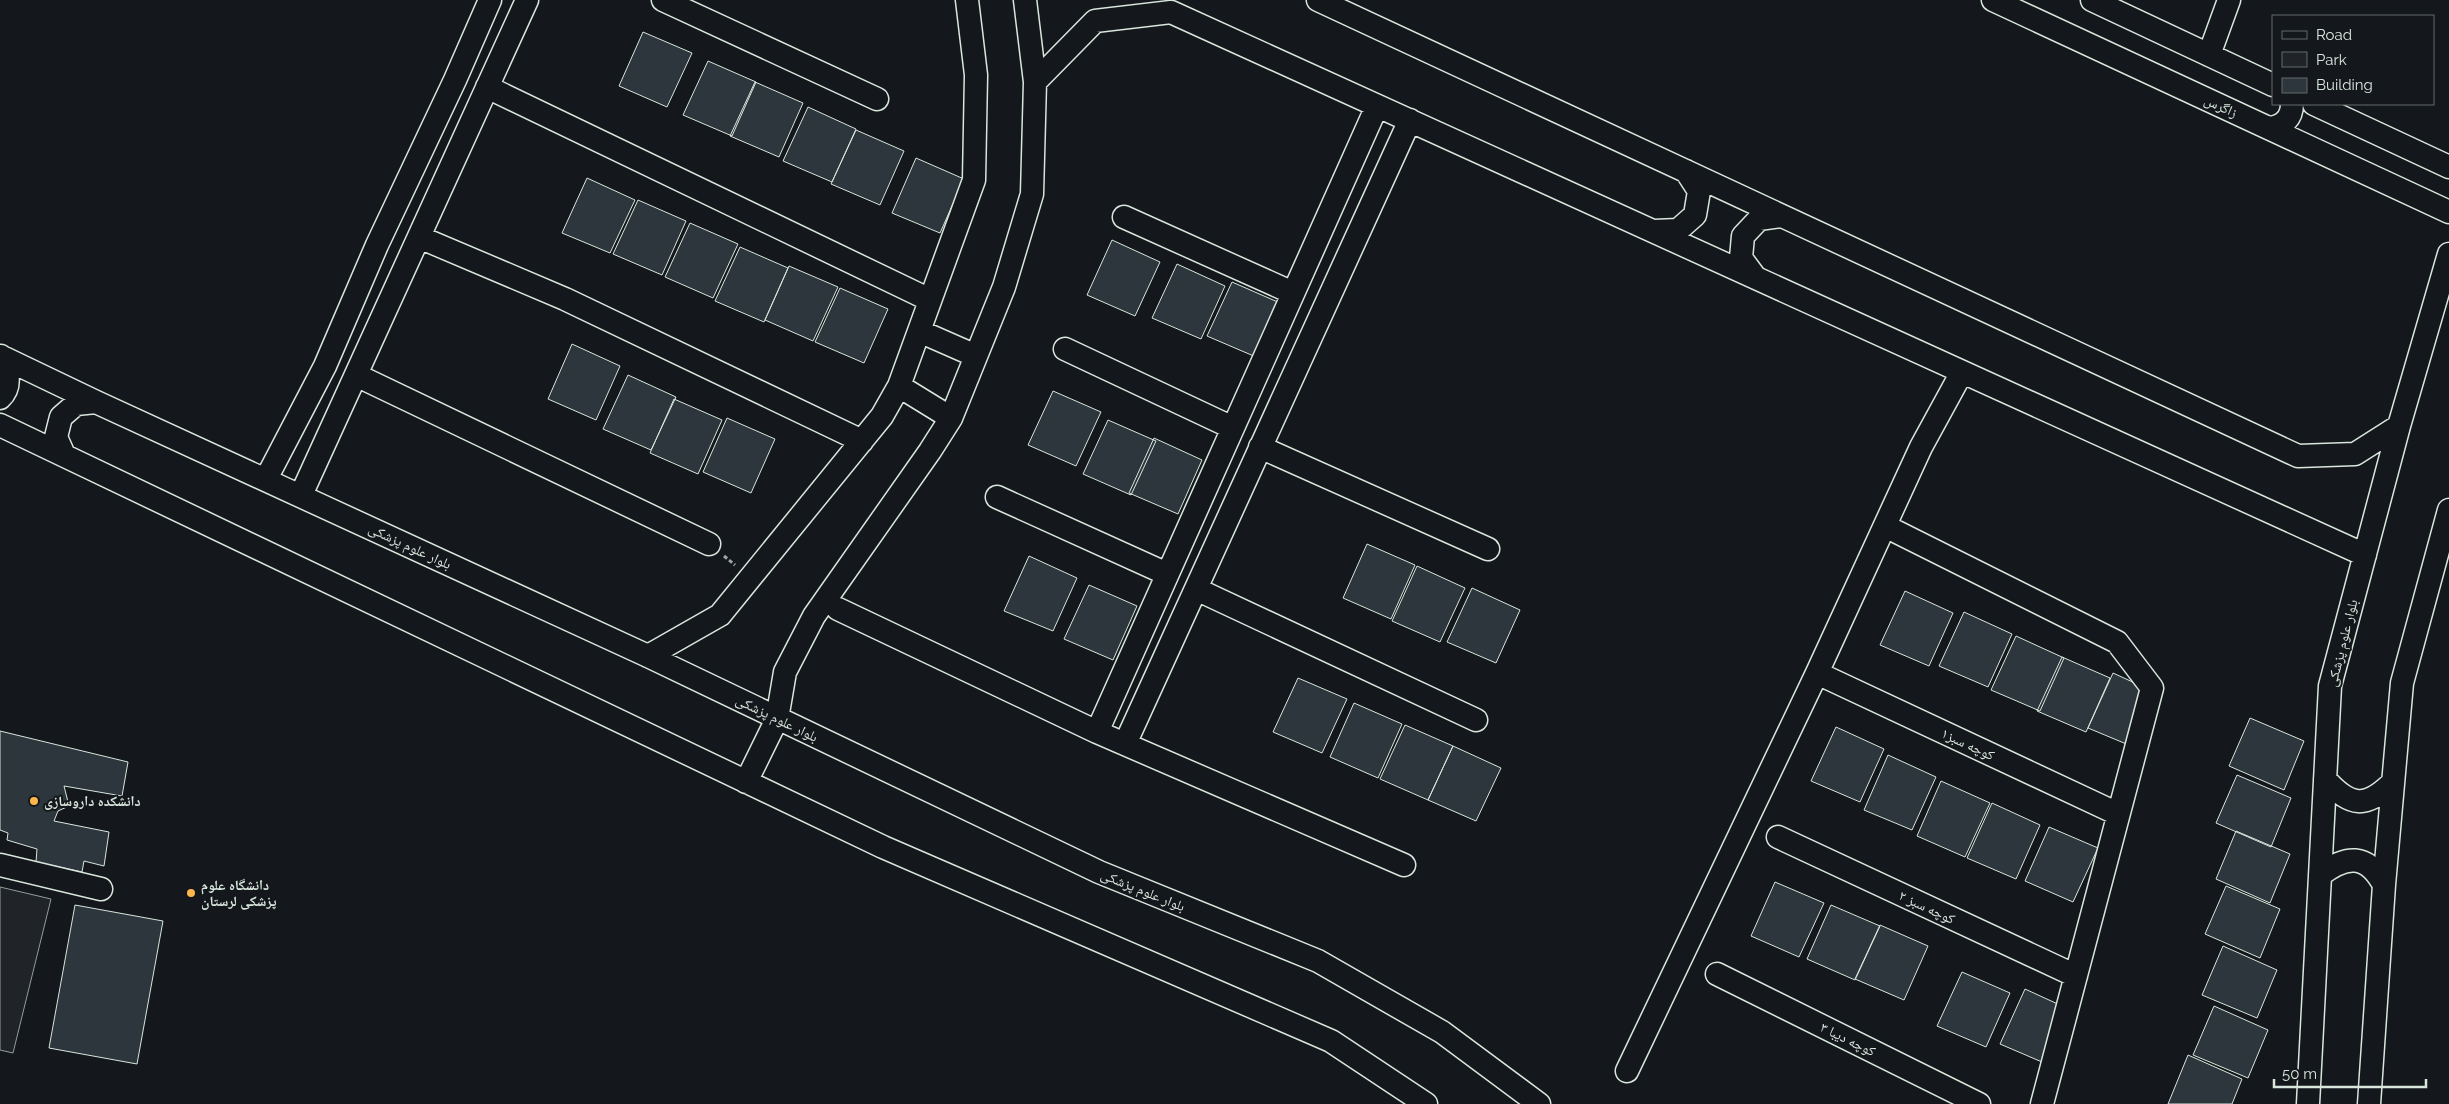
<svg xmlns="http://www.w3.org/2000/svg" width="2449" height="1104" font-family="Raleway,'Noto Naskh Arabic',sans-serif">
  <rect width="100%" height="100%" fill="#14181c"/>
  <path fill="#202428" stroke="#939e99" d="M0,887L51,899L13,1053L0,1050Z"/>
  <path fill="#2c363c" stroke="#d8e6dc" d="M643,32L692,53L667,107L619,86Z
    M708,61L756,82L732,136L683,115Z
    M755,82L803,103L779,157L730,136Z
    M808,107L856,129L832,182L783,161Z
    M856,130L904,151L880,205L831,184Z
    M916,158L964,179L940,233L892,213Z
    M587,178L635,200L610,253L562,233Z
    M638,200L686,221L662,275L613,254Z
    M690,223L738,244L713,298L665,277Z
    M1112,240L1160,262L1135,316L1087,295Z
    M740,247L788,268L764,322L715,301Z
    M1177,264L1225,286L1201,339L1152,318Z
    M789,266L838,287L813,341L765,320Z
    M1232,282L1280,303L1256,357L1207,336Z
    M840,288L888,309L864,363L815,342Z
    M572,344L620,366L596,420L548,399Z
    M628,375L676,397L651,450L603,429Z
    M1053,391L1101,412L1076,466L1028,445Z
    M674,399L722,420L698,474L650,453Z
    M727,418L775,439L751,493L703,472Z
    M1108,420L1156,441L1131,495L1083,474Z
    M1154,438L1202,460L1178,514L1129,493Z
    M1367,544L1415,565L1391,619L1343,598Z
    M1029,556L1077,578L1053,631L1004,611Z
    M1417,566L1465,588L1440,642L1392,621Z
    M1089,585L1137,606L1113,660L1064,639Z
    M1472,588L1520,610L1496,663L1447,642Z
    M1905,591L1953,613L1929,666L1880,645Z
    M1964,612L2012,634L1988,687L1939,666Z
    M2016,636L2064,658L2040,711L1991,690Z
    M2062,657L2110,678L2086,732L2037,711Z
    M2113,673L2161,695L2136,748L2088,728Z
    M1298,678L1347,699L1322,753L1273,732Z
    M1354,703L1402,724L1378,778L1330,757Z
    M2250,718L2304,741L2284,790L2229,766Z
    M1405,725L1453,746L1428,800L1380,779Z
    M1836,727L1884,749L1860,802L1811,781Z
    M0,731L128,762L122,796L64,786L69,806L58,811L54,821L109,832L104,866L84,861L82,872L36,862L37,849L7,840L8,833L0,830Z
    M1453,746L1501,768L1476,821L1428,800Z
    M1888,755L1936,777L1912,830L1864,810Z
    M2237,775L2291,798L2271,847L2216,823Z
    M1941,781L1990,803L1965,857L1917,836Z
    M1992,803L2040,825L2016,879L1967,858Z
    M2049,827L2098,848L2073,902L2025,881Z
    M2236,831L2290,854L2270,903L2216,879Z
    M1775,882L1824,903L1799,957L1751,936Z
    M2226,886L2280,909L2260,958L2205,934Z
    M75,905L163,921L137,1064L49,1048Z
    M1831,905L1880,926L1855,980L1807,959Z
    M1880,925L1928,946L1904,1000L1855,979Z
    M2223,946L2277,970L2257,1018L2202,995Z
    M1962,972L2010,993L1986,1047L1937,1026Z
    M2025,989L2073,1011L2049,1065L2000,1044Z
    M2214,1006L2268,1030L2248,1078L2193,1055Z
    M2188,1055L2242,1079L2232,1104H2168Z"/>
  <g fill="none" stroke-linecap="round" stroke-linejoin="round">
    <defs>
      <path id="minor" d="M663,0L877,99
        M1318,0L2298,456L2355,454L2399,426
        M1993,0L2449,212
        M2092,0L2273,85
        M2209,55L2229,0
        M1035,82L1095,21L1171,12L2365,555
        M487,87L930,300
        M2314,104L2449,167
        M1377,106L1097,732L1404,865
        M2269,128C2283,127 2292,118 2292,104
        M1124,217L1293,293
        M1654,231L1678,230L1695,215L1699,191L1686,171
        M419,237L565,299L862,441
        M1755,277L1741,258L1743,236L1759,219L1782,216
        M919,331L976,356
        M1065,349L1233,428
        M0,356L96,402L648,656L1099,872L1318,961L1442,1032L1539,1104
        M356,375L709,544
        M899,386L951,418
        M0,398C13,386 7,370 1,356
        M0,425L883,847L1331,1041L1426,1104
        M1260,447L1488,549
        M64,455L56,437L61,417L76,404L96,402
        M266,479L325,366L377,245L455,80L490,0
        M301,495L527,0
        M997,497L1167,574
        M1885,526L2117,642L2152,688L2042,1104
        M1196,589L1476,720
        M838,609L1097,732
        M648,656L720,615L882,416L899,386L974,180L976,75L967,0
        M1817,673L2118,814
        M1125,744L1410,120
        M2325,779C2350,807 2366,809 2393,782
        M746,782L777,719L785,672L814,616L930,451L951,418L1004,287L1032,194L1035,82L1025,0
        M1778,837L2076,976
        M0,865L101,889
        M2320,875C2346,855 2367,853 2384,885
        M1717,974L1979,1104
        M1627,1071L1817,673L1921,447L1962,372
        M2308,1104L2330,686L2399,426L2449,254
        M2369,1104L2384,885L2402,683L2449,510"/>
    </defs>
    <use href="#minor" stroke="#d8e6dc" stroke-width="25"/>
    <path stroke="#9da8a2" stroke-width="3" stroke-dasharray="4 2.5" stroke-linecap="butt" d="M724,556L735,565"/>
    <use href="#minor" stroke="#14181c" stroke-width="22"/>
  </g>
  <g fill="#ffb74d" stroke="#14181c" stroke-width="2">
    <circle cx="34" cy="801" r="5"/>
    <circle cx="191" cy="893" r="5"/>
  </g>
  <g text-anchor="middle" stroke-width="4" stroke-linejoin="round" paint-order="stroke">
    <g font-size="14" fill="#d8e6dc" stroke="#14181c">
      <text transform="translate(2221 106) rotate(25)" y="5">زاگرس</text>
      <text transform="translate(410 546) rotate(25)" y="5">بلوار علوم پزشکی</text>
      <text transform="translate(2342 643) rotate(-76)" y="5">بلوار علوم پزشکی</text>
      <text transform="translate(777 718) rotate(26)" y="5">بلوار علوم پزشکی</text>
      <text transform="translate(1968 744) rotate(25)" y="5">کوچه سبز۱</text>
      <text transform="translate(1143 890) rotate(22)" y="5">بلوار علوم پزشکی</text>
      <text transform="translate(1927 907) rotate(25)" y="5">کوچه سبز ۲</text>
      <text transform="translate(1848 1039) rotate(26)" y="5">کوچه دیبا ۳</text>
    </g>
    <g font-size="14" font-weight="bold" fill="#d8e6dc" stroke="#14181c" text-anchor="start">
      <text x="44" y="806">دانشکده داروسازی</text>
      <text x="201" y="890">دانشگاه علوم<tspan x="201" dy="16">پزشکی لرستان</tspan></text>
    </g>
  </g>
  <rect x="2272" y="15" width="162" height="90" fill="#14181c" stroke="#626a69"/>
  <rect x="2282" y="31" width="25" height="8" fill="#14181c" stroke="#626a69"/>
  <text x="2316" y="40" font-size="15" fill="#d8e6dc">Road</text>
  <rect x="2282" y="52" width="25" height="15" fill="#202428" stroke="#626a69"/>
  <text x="2316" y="65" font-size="15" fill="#d8e6dc">Park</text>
  <rect x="2282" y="78" width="25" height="15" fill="#2c363c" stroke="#626a69"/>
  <text x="2316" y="90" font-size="15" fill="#d8e6dc">Building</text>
  <path d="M2274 1079v8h152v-8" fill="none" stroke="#d8e6dc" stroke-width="2.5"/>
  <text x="2282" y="1079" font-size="15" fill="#d8e6dc" stroke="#14181c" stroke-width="4" paint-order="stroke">50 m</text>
</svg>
